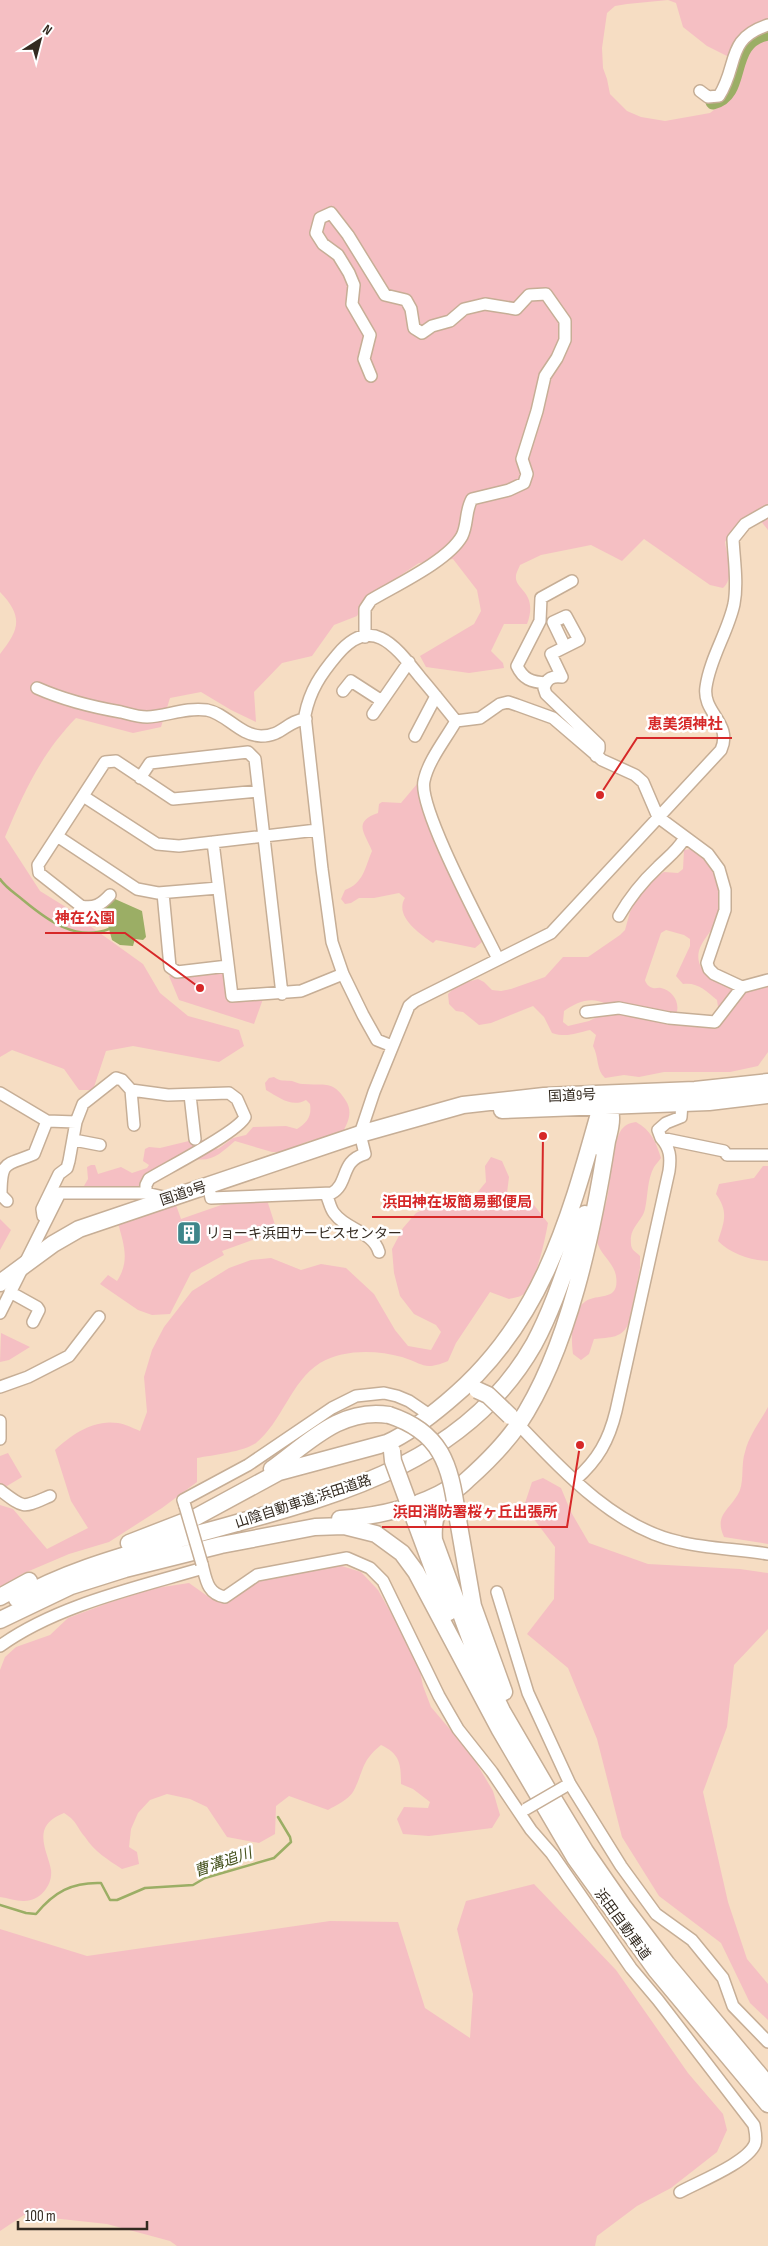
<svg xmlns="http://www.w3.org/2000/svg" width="768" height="2246" font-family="'Sofia Sans Condensed','Noto Sans JP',sans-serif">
  <rect width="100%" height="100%" fill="#f6ddc3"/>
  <path fill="#f5bfc3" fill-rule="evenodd" d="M0,0H768V530L760,520L736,526L725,542C727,557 735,577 723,588L710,585L644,539L622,561L591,545L541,555L520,565C519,568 516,573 516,576C514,590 539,592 527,624H504L491,651L503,663L504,668L469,673L426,667L420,656L474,624L481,611L477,590L453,559L419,563L368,597L357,616L334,625L312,656L282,663L254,692L256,722L231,710L201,692L170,698L161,727L133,733L76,718C41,754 24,792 5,837L40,891L77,914L90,926L143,964L160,993L188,1016L239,1030L244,1046L219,1062L133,1046L106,1051L93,1090H79L64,1069L12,1050L0,1057V654C19,630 24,617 0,592ZM668,0L676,3L683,27L707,46L741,63L742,68L731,97L710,113L665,121L641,117L627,111L610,94L607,79L603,68L602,48L607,13L615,6L627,4Z
    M417,784L420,785V801L480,932L482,942L475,948L436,940L433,943C419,933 394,916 405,898L399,893L374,898H359L351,903L345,904L341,899L345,890C364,883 365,867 372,851C365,833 352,822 378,813L379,804L382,802L401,803Z
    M691,849C713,860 717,873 720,895C721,900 723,906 722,911C718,930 688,946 702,969C708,978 723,981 731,988L733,992L721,1009L718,1007L717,1000C706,991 698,982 683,984L676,976L690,946V939L684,935L666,930L661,933L645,980C646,984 649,987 653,988C656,989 658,987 661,988C673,990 682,1005 675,1016L606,1004C591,996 577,1002 564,1011L563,1022L568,1026L589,1021L607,1012L714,1025C732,1003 738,991 768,984V1052L758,1066L730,1072H664L639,1077L624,1075L605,1078C596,1070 599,1057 593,1046L596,1035L590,1030C576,1033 567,1038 552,1033L544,1017L533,1006L491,1023L479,1025L463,1012L456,1011L449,1004L448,994L457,985L478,979L484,982L492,990L501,991L511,989L545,977L563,957H588L620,935L625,930L630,912L642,890L653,879L664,872L678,873L683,869L684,850Z
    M223,971L228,1001L263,999L254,1024L179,1000L169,976Z
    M274,1077C280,1082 285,1080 292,1081C296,1082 299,1084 303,1084C324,1086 333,1079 346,1101C353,1112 348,1123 342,1133L309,1141L281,1152H272L235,1141C222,1152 213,1162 195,1159L151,1183L144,1190H87L84,1186L88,1179L87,1167L91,1165H95L98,1174L121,1167L132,1173L147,1168L149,1165L143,1161L145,1149L149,1147L160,1148L193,1140H207L218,1149L233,1138L246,1135L253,1127L286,1126L297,1129C307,1123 312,1116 310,1104L306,1100C292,1108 278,1097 266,1090L265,1083L269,1078Z
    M636,1122C651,1130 656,1142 661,1158C659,1161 656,1164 654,1167C647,1180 648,1196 645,1209C642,1222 629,1227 631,1244C631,1250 636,1252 640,1256V1268L629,1322C623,1339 610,1337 594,1339L589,1354L581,1360L573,1354C571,1339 570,1311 586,1301C598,1293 620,1302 616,1276C614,1262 598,1253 597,1240C595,1226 602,1216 606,1203C612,1181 609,1153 620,1132C624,1125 629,1123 636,1122Z
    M491,1157L502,1161L509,1177L507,1193L530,1200L548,1223C545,1240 536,1282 524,1294C520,1297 513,1298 509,1299L490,1292L456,1343L448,1361C424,1371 424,1364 402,1357C376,1350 344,1349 320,1363C291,1381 282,1422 256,1443C243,1452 213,1455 197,1458V1482L162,1508L109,1542L69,1554L22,1574L0,1588V1505L13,1509L47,1549L88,1528L71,1501L55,1450C71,1435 93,1419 118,1423C125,1424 133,1428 140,1431L147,1412L144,1377L152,1350L164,1327L192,1291L229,1268L251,1260L271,1258L301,1270L321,1264L346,1268L374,1294L395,1330L408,1346L431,1350L441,1332L436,1325L414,1314L400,1296L394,1273L392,1249L403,1228L416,1213L438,1202L457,1208L472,1199L486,1182L485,1166Z
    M763,1166H768V1261C750,1260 731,1254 718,1241C724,1222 729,1212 716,1194L719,1184L754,1178Z
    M267,1200L277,1231L222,1251L224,1255L191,1273L170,1314L152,1315L138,1310L100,1284L108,1275L117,1281C130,1261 124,1245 118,1223L176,1205L181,1219L227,1203Z
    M0,1219L11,1230L0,1250Z
    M1,1333L30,1347L9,1360L0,1362Z
    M768,1407V1544L724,1537C713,1514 732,1509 740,1490C744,1478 741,1464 745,1452C749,1435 760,1422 768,1407Z
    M8,1453L22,1477L2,1489L0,1487V1456Z
    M543,1478L561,1488L571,1512L589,1543L648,1564L740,1569L768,1573V1629L734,1665L727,1727L703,1792L728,1902L747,1959L768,1984V2020L750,2003L721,1943L659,1896L622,1837L597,1739L568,1668L527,1634L554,1599L555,1547L524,1506L532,1482Z
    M342,1566L361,1572L378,1590L418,1661L423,1686L431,1707L471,1754L493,1791L500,1815L492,1828L429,1836L403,1834L397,1819L404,1807L428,1808L430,1802L413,1789L401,1784C401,1764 400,1754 381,1745C360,1762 364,1772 353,1792C349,1799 335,1806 328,1810L289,1796L276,1806L275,1834L259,1843L227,1837L207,1807L190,1799L167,1794L150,1800L138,1813L131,1829L129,1847L137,1852L139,1864L122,1869C108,1860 94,1851 85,1837C76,1826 77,1821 64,1813C55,1817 47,1821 44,1831C41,1844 49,1858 51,1870C53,1885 40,1902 23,1901C16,1901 8,1898 0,1897V1670L5,1657L16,1647L50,1635L68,1618L111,1602L156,1588L189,1583L213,1600L224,1602L252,1584L267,1579L313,1568Z
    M534,1884L616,1970L688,2073L723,2114L727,2130L717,2152L671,2188L637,2206L597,2236L595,2246H177L170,2241L107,2224L24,2215L0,2231V1929L87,1956L330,1921L398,1922L425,2008L470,2038L473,1994L457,1929L466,1901Z"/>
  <path fill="#9bae65" d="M115,899L142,911L146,937L143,940L135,939L133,946L120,945L112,940L103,907Z"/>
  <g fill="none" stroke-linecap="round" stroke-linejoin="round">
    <path stroke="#9bae65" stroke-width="2.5" d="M0,879C6,888 15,893 23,900C47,920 76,942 109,929
      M0,1905L26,1913L36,1914C54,1892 72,1882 101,1883L110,1900H117L145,1888L193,1885L205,1878L274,1858L291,1842L290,1837L278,1817"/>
    <path stroke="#9bae65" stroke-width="15" d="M713,102C746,94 725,41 768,33"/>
    <defs>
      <path id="minor" d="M700,91L708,97L719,96C739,65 725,39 768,25
        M365,637V609L371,600C396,585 448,561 462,536C468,524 465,511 472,499L509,490L524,483L527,474L522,459L537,411L545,376L557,358L565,340V321L546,294L529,295L516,309L485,304L464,309L450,321L432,326L422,333L414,328L411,309L406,300L385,295L348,235L331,213L320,218L316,233L323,244L338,255L349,273L354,285L352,304L370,335L364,359L371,376
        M565,647L553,622L566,616L579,640L551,654L562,677C552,676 547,678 544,688L546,694L599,745V749L596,756
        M546,683C531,682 523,679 517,666L540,621L541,598L572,581
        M37,688C64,700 92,707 121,712C129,714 138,717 147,717C167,716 186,707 207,710C227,714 239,735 261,736C283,736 286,721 306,719
        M343,691L351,681L382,701
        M373,714L409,662
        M456,721L480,718L500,704L508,702L517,705L553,718L602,760L635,775L643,782L658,817L708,854L719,869L725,890V910L707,963L709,969L714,974L742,987L768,980
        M456,721C445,740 428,761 424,781C418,808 483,928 498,959
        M415,736L436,696
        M140,778L150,763L248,752L255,759L282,994
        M83,796L157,844L179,846L317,830
        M57,836L137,889L158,893L218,888
        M213,842L232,996L301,991L343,974
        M163,893L170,967L177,972L228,966
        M110,895C102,904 94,909 81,906L39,873L38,865L105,762L116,761L173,799L258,791
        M619,916C630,897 642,882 658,867C668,857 677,851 684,839
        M586,1012L619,1008L669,1018L715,1022L742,987
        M392,1046L377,1040L363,1015L343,974L332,942L322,869L305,715C310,690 321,674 337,655C372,613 396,647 420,677C432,691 444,706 456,721
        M0,1093L47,1121L76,1122
        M190,1095L195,1139
        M682,1103L681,1117L666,1123L658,1130L661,1138L724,1151L727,1155H768
        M134,1125L131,1090L168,1095L229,1093L237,1099L245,1117C238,1132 167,1168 149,1179L146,1185V1193
        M74,1140L100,1145
        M208,1184L211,1198L332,1193C349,1183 340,1161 365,1154L360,1134L374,1092L409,1006L415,1001L551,933L721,750C733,723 702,713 706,687C710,658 728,632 734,604C738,583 734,560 733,539L745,524L768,511
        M326,1194C329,1200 330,1208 334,1213C346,1230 373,1231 379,1252
        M7,1201L1,1195C1,1159 6,1166 34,1154L47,1121
        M46,1218L43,1216L42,1209L59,1174L67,1168L69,1161L76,1122L83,1104L116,1078L122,1080L131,1090
        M10,1292L37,1307L39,1310L33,1322
        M0,1313L60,1193H146L168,1198
        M0,1387L28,1377L69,1356L99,1317
        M0,1421V1439
        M518,1424C563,1471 615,1528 680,1542C709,1549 739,1549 768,1554
        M575,1480C598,1460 609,1440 616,1411L669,1171C671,1157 670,1148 661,1138
        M0,1490C25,1509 22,1508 50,1496
        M185,1506L183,1500L248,1465L332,1408L356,1396L384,1393L397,1396L409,1401L431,1416
        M202,1564C206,1579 207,1594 225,1597L257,1575L347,1558L370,1568L383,1581L439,1696L458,1729L492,1772L531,1830L552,1854L631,1968L658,2000L754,2125C755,2131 757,2138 755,2144C747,2163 698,2182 680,2192
        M497,1592L528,1693L570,1784L621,1866L656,1914L692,1940L723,1978L733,2006L768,2042
        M0,1646C57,1605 136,1588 203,1568"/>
      <path id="highway" d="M572,1095C619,1097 615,1113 604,1152
        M502,1110L709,1102L768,1095
        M607,1141C593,1230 569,1349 518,1425C504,1445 485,1464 467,1480C458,1489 446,1496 440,1507C434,1517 433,1528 434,1540L479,1663L502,1711L548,1790L585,1851L623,1906L667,1964L768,2085
        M0,1283L53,1244L79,1229L360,1134L463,1105L544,1096L695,1090L768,1082
        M272,1469C308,1443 341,1407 389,1415
        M407,1499L449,1612
        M457,1514L473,1606L504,1692
        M340,1519C379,1516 417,1508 450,1488
        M129,1543L196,1517L279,1472L387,1443C409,1433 428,1418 447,1402C543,1323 570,1217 602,1103L608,1094
        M0,1597L29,1581
        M17,1599C66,1571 122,1556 176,1540C310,1501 459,1476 534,1344C556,1303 569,1257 585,1214
        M0,1620L71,1586L125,1569L221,1545L315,1527L344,1526L376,1534L402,1553L416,1572L500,1730L575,1858L656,1970L768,2104"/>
    </defs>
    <use href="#minor" stroke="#c6ae96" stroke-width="14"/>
    <use href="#highway" stroke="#c6ae96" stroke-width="19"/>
    <use href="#minor" stroke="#fff" stroke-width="11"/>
    <use href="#highway" stroke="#fff" stroke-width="16"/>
    <defs>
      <path id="minor-bridge" d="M185,1506L202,1564
        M526,1809L564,1787"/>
      <path id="highway-bridge" d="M477,1390L488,1395L510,1416
        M389,1415C441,1432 450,1464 457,1514
        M392,1451L393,1461L407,1499"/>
    </defs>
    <use href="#minor-bridge" stroke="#c6ae96" stroke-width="14" stroke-linecap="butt"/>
    <use href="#highway-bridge" stroke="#c6ae96" stroke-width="19" stroke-linecap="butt"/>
    <use href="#minor-bridge" stroke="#fff" stroke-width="11"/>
    <use href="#highway-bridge" stroke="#fff" stroke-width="16"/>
  </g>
  <defs>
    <symbol id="building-square" viewBox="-11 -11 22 22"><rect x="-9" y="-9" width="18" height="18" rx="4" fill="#3e868a" stroke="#fff"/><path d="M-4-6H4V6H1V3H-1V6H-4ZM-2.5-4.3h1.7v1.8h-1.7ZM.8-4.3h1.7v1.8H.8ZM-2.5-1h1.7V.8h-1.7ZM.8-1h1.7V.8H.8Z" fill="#fff"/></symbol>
  </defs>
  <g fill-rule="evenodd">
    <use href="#building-square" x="175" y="1219" width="28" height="28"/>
  </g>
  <g text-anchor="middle" stroke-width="5" stroke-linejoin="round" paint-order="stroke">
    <g font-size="14" fill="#332a20" stroke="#fff">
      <text transform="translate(572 1095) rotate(-3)" y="5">国道9号</text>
      <text transform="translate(183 1193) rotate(-18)" y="5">国道9号</text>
      <text transform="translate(303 1501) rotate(-18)" y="5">山陰自動車道;浜田道路</text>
      <text transform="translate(623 1924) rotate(54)" y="5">浜田自動車道</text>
    </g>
    <g font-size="14" fill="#332a20" stroke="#fff" text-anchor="start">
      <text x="206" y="1238">リョーキ浜田サービスセンター</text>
    </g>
    <g font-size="15" font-style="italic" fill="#45521d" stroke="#fff">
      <text transform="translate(223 1862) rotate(-19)" y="5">曹溝追川</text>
    </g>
  </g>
  <path fill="none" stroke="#d62828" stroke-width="2" d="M600 795L637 738H732M200 988L125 933H45M543 1136L542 1217H372M580 1445L567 1527H382"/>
  <g fill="#d62828" stroke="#fff" stroke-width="2">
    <circle cx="600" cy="795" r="5"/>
    <circle cx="200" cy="988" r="5"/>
    <circle cx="543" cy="1136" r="5"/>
    <circle cx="580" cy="1445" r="5"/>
  </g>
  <g font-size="15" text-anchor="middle" font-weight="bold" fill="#d62828" stroke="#fff" stroke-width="5" stroke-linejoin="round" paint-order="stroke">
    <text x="685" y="729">恵美須神社</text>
    <text x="85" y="923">神在公園</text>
    <text x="457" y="1207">浜田神在坂簡易郵便局</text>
    <text x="475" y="1517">浜田消防署桜ヶ丘出張所</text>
  </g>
  <g transform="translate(40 40) rotate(36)" stroke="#ffffff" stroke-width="4" paint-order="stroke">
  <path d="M0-4L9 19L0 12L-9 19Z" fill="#332a20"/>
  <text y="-8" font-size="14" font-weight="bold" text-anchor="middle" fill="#332a20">N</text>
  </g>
  <path d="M18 2221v8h129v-8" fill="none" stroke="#332a20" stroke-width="2.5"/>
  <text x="25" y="2221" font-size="15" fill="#332a20" stroke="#ffffff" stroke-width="4" paint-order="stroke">100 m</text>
</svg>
